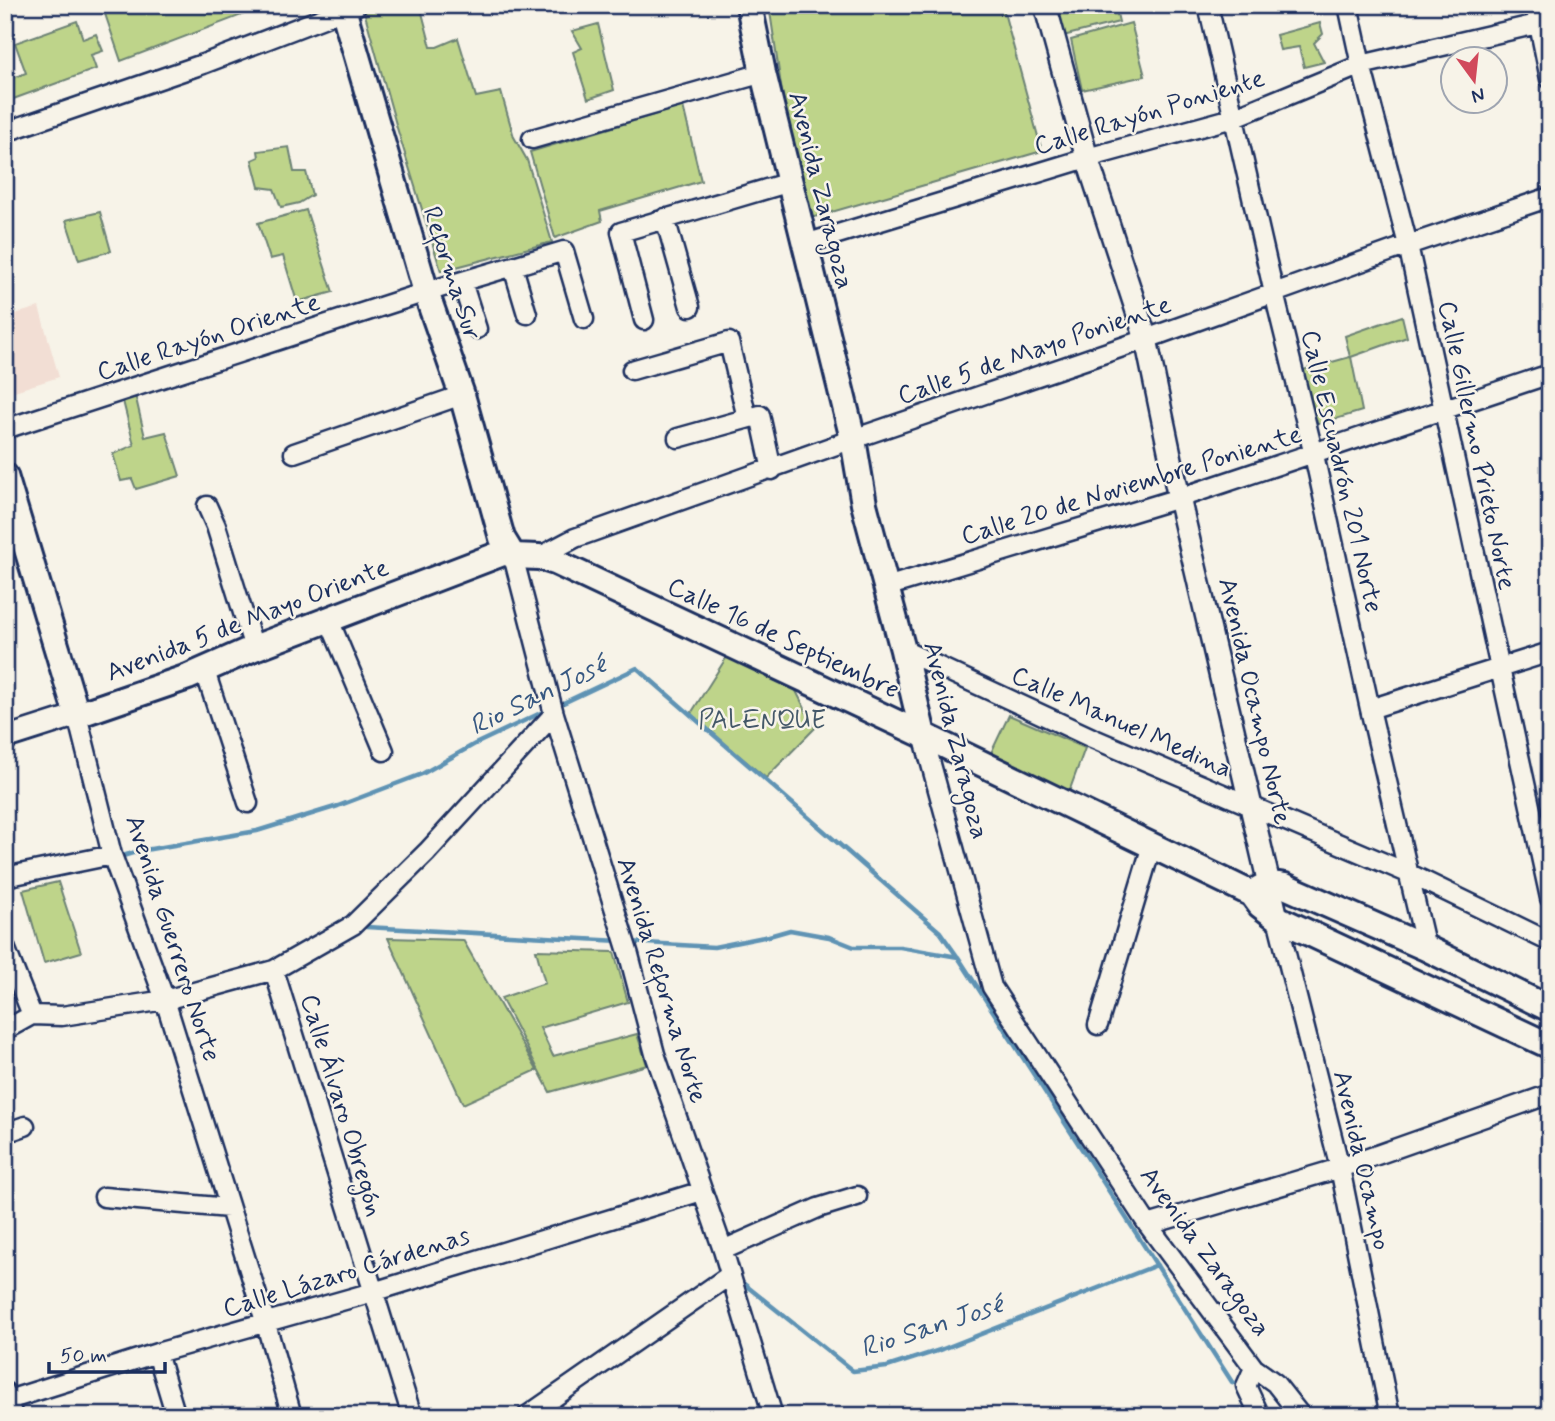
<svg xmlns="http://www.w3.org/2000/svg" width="1555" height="1421" font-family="Mynerve,sans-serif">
  <rect width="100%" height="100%" fill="#f7f3e8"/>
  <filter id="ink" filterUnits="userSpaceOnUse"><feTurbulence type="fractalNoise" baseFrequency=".0143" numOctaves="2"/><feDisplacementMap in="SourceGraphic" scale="14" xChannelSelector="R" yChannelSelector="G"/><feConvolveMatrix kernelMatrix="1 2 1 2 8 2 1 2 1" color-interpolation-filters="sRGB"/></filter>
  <g filter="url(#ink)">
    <path fill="#f2ded4" d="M39,307L59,377L5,394V317Z"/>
    <path fill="#bed48a" stroke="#6c8274" stroke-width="2" d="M102,5H268L121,61Z
      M381,5H420L431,47H437L458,38L476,97L501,92L514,137L527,160L552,242L441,271L397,128L364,11Z
      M769,5H1002L1042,151L811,218L784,106Z
      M1055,5H1115L1119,22L1063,36Z
      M77,21L83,39L96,34L103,51L91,55L96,69L5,102V81L26,73L15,43Z
      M1131,23L1145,76L1082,90L1071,40Z
      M1320,23L1323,34L1314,43L1324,62L1304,67L1299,47L1280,50L1276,35Z
      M598,24L614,90L588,99L573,52L582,48L572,31Z
      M683,106L701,181L600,211L602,221L555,238L530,152Z
      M289,147L294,172H306L312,195L299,203L281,207L274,189L259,187L252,160L259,157L258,151Z
      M306,210L333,292L297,302L283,256L270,259L258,223Z
      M100,212L111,251L79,260L66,220Z
      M1402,316L1407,337L1351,357L1362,411L1309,427L1296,372L1350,357L1345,336Z
      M134,390L145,437L166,432L180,476L136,489L132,479L121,481L113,454L134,445L121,393Z
      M728,655L795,689L815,728L766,778L690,715Z
      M1009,715L1085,748L1069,792L990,755Z
      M58,882L81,952L44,963L23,890Z
      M388,938L463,940L537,1070L463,1104Z
      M536,950L614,952L628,1002L540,1028L553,1056L637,1034L647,1065L550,1092L501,998L545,983Z"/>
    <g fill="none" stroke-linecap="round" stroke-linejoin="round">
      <path stroke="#5f93b4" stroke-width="4.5" d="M557,706L637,668L940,932L957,956
        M123,856L139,851L257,831L338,806L422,774L475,744L549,709
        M366,927L620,941
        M629,942L714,947L769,936L790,930L829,937L854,947H900L958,957L1232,1382L1243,1386
        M739,1280L853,1371L887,1367L943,1349L1157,1265
        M1262,1402L1272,1416"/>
      <defs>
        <path id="minor" d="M1208,5L1274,293L1314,455L1370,709L1426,948
          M1348,5L1361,65L1408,245L1550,898
          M1535,5L1550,79
          M5,132L203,64L357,5
          M532,139L763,73
          M665,218L690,307
          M805,244L1087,158L1233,118L1361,65L1550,21
          M513,267L527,314
          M462,282L477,329
          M644,320L621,232L790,182
          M632,370L729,342L747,418
          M5,429L426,292L564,251L584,319
          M678,438L760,415L772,470
          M294,453L462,395
          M207,506L216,526L254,648
          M513,556L554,714L629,955L655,1054L723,1250L773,1416
          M539,557L575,538L853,439L1146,339L1408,245L1550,197
          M886,587L1179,498L1550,374
          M329,620L384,751
          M903,650L1092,738L1410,874L1550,942
          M205,671L248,803
          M1370,709L1550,652
          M77,715L112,855L165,1000L266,1324L292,1416
          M923,735L992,987L1148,1225L1254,1368L1246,1386L1260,1416
          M5,877L112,855
          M1277,918L1340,1168L1390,1416
          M5,947L32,1015
          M274,970L412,1416
          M1098,1025L1152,845
          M5,1030L32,1015L62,1016L165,1000L274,970L353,925L427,852L554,714
          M5,1133L25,1126
          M104,1197L229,1208
          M1148,1225L1340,1168L1550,1094
          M723,1250L818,1208L857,1196
          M157,1353L176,1416
          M1254,1368L1275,1383L1301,1416
          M5,1392L13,1416
          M5,1401L157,1353L373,1292L702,1191
          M527,1416L730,1275"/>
        <path id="tertiary" d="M1045,5L1087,158L1146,339L1179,498L1277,918
          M5,738L77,715"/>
        <path id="secondary" d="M342,5L426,292L462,395L502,538L513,556L539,557L555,562L923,735L1252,894L1260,905L1277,918L1550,1046
          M749,5L763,73L853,439L864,504L903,650L923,735
          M5,476L77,715L188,677L254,648L508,551
          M1252,894C1263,884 1270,883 1285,886L1426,948L1550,1009"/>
      </defs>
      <use href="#minor" stroke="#1b2f5e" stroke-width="23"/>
      <use href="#tertiary" stroke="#1b2f5e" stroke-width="26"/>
      <use href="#secondary" stroke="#1b2f5e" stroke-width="30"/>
      <use href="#minor" stroke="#f7f3e8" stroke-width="18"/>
      <use href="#tertiary" stroke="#f7f3e8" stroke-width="21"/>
      <use href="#secondary" stroke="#f7f3e8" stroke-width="24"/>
    </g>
  </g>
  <g text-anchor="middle" stroke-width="5" stroke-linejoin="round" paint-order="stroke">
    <g font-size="26" fill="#1b2f5e" stroke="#f7f3e8">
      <text transform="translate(1149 111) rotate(-17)" y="9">Calle Rayón Poniente</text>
      <text transform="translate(822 190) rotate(76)" y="9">Avenida Zaragoza</text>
      <text transform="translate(453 273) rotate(72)" y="9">Reforma Sur</text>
      <text transform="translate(208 336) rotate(-18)" y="9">Calle Rayón Oriente</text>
      <text transform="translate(1034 349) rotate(-19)" y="9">Calle 5 de Mayo Poniente</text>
      <text transform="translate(1478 445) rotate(78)" y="9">Calle Gillermo Prieto Norte</text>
      <text transform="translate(1343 471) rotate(77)" y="9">Calle Escuadrón 201 Norte</text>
      <text transform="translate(1131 484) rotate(-17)" y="9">Calle 20 de Noviembre Poniente</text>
      <text transform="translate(247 619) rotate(-21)" y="9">Avenida 5 de Mayo Oriente</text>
      <text transform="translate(784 637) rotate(25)" y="9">Calle 16 de Septiembre</text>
      <text transform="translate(1256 701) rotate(77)" y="9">Avenida Ocampo Norte</text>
      <text transform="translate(1122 721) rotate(24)" y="9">Calle Manuel Medina</text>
      <text transform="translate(957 740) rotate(76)" y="9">Avenida Zaragoza</text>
      <text transform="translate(174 938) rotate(72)" y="9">Avenida Guerrero Norte</text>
      <text transform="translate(663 980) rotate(73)" y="9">Avenida Reforma Norte</text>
      <text transform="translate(343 1105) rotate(73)" y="9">Calle Álvaro Obregón</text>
      <text transform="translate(1363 1160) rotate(77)" y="9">Avenida Ocampo</text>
      <text transform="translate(1206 1251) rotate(54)" y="9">Avenida Zaragoza</text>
      <text transform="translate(346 1271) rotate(-17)" y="9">Calle Lázaro Cárdenas</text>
    </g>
    <g font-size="26" fill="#445869" stroke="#f7f3e8">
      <text x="762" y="728">PALENQUE</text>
    </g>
    <g font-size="28" font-style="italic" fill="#375882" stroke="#f7f3e8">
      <text transform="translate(537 694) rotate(-26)" y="10">Rio San José</text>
      <text transform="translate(931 1325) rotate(-18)" y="10">Rio San José</text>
    </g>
  </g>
  <rect width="1555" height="1421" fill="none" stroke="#f7f3e8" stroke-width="28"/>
  <rect x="14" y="14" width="1527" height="1393" fill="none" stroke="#1b2f5e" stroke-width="2.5" filter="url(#ink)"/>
  <g transform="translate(1474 80) rotate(165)"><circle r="33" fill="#f7f3e8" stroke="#9fa5b1" stroke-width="2"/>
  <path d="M0-5L12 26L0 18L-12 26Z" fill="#d1495b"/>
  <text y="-10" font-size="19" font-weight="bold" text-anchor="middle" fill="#1b2f5e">N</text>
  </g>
  <path d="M49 1362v10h116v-10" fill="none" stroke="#1b2f5e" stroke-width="3.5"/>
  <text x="60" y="1362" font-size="21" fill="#1b2f5e" stroke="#f7f3e8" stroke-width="5" paint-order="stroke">50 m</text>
</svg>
